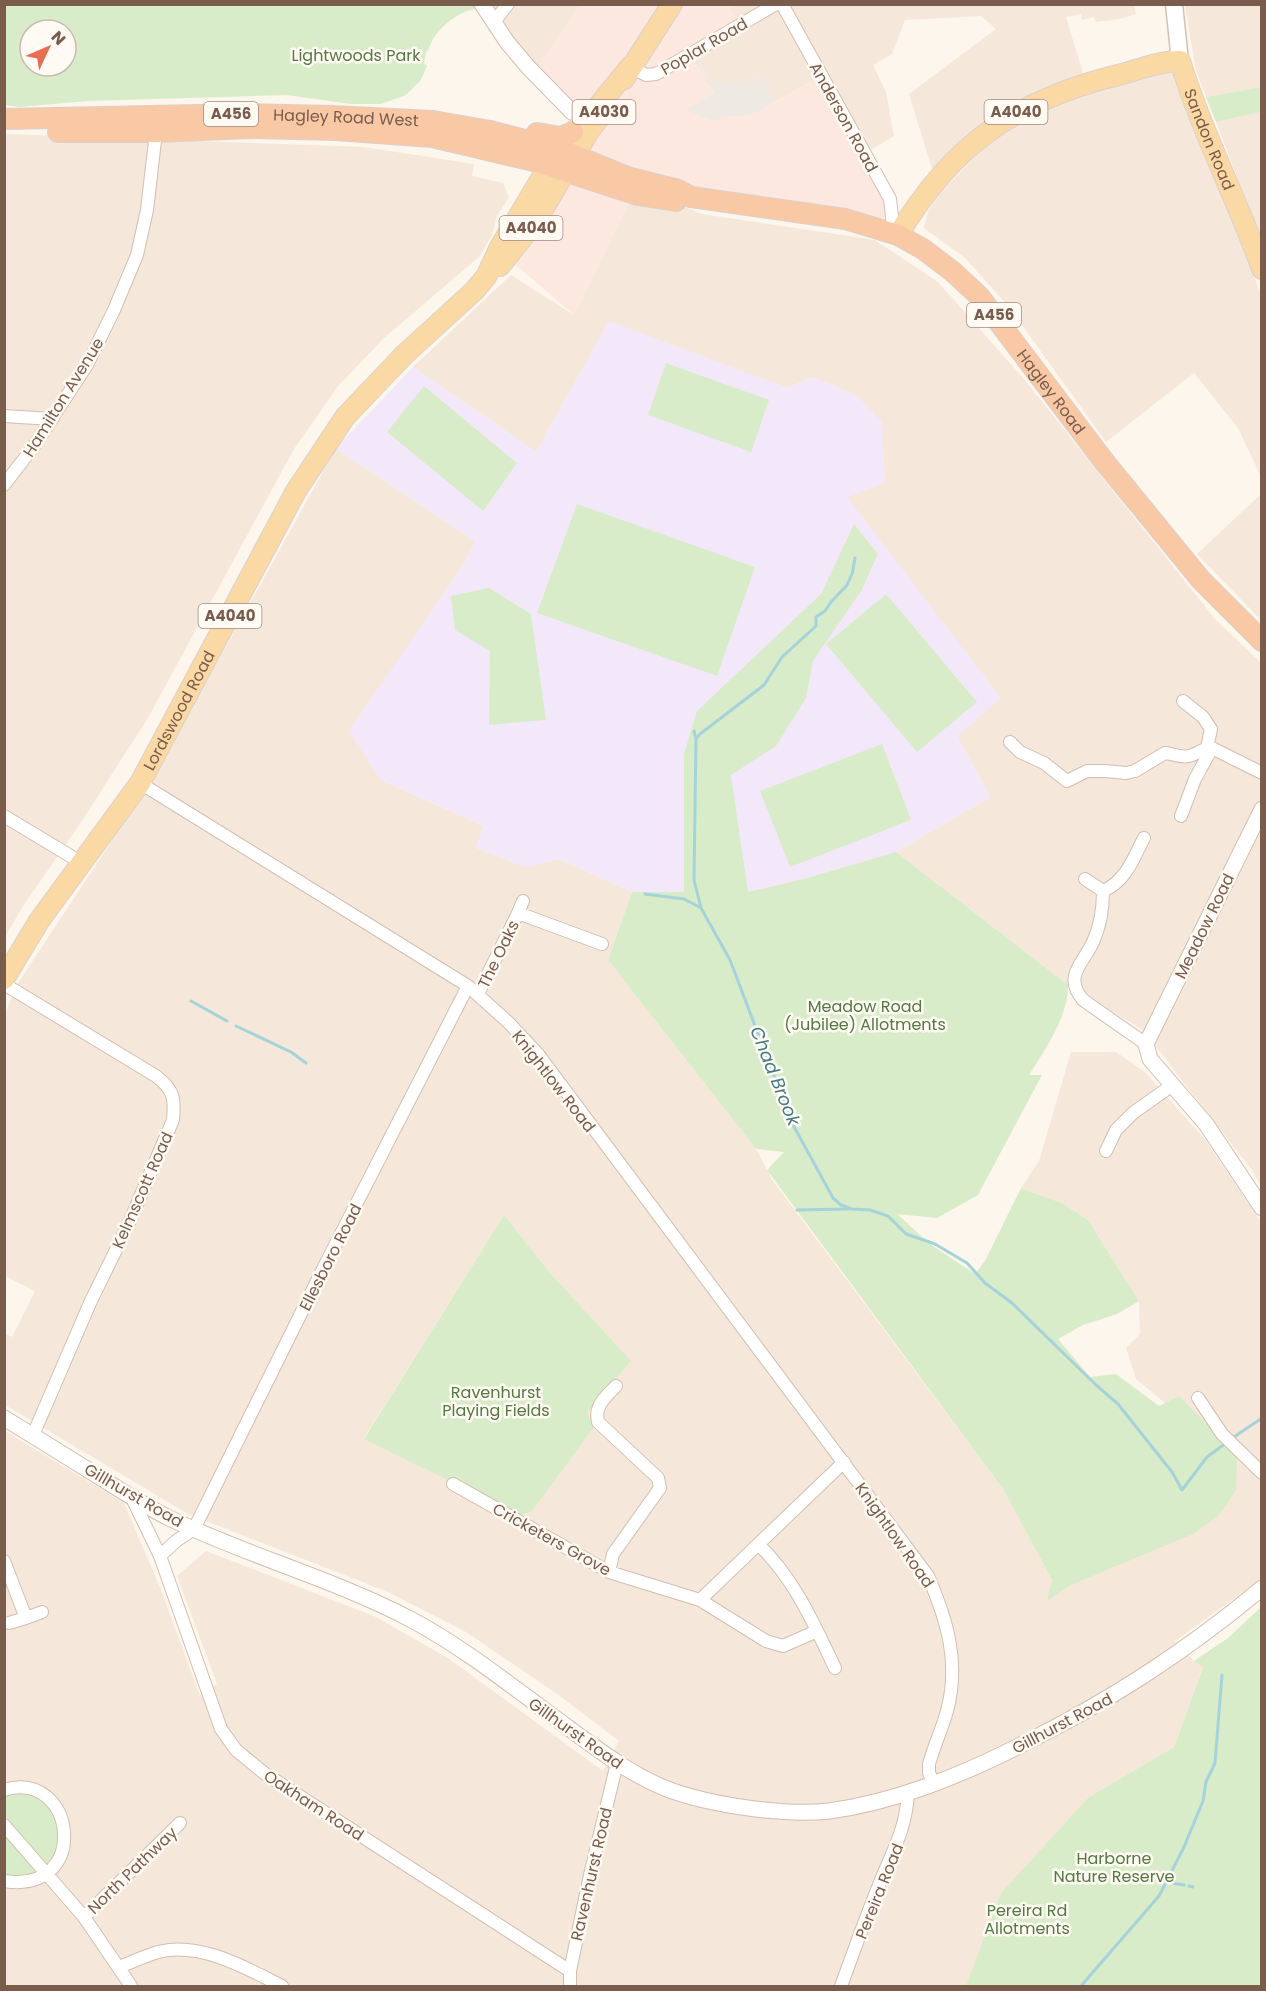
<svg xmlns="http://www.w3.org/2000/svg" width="1266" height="1991" font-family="Poppins,sans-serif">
  <rect width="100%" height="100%" fill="#fdf6ec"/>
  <path fill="#f5e8da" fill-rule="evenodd" d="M1134,4L1136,14L1119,19L1096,22L1094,17L1082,20L1081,14L1066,17L1086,83L1072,87L938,177L932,169L909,94L996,29L981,16L905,20L892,54L873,65L886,92L894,136L865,153L822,76L775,102L759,75L736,86L709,80L693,52L739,26L728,5Z
    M482,5H580L534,73Z
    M1185,5H1261V87L1206,97L1196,71Z
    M1176,70L1261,295V477L1238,428L1194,373L1106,442L1009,307L965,258L924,228L928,211L941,192L989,143L1028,117L1049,107L1105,88Z
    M1261,112V240L1216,122Z
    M5,134L364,147L474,164L472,176L503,183L509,197L497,216L492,235L480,256L384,338L339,385L294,449L148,718L78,827L23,906L5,937Z
    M636,187L702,214L875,240L938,282L1024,379L1215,619L1261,663V1186L1251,1169L1143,1030L1068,985L896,852L990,797L957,736L1000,698L846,497L813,377L787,388L609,322L536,452L413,367L511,275L574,315Z
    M336,448L476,542L461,568L381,780L484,826L476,848L526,867L559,859L632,892L608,960L756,1149L773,1181L1003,1489L1052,1580L1048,1600L1071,1585L1179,1396L1165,1403L1136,1379L1126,1348L1140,1334L1139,1301L1088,1220L1062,1203L1021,1188L1039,1161L1071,1052H1116L1145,1072L1206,1141L1261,1222V1579L1175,1641L1194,1661L1203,1666L1174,1747L1089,1797L967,1986H5V1431L124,1503L160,1587L200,1696L217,1684L177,1576L206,1551L374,1616L448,1658L603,1771L619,1741L560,1696L466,1632L388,1592L188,1514L5,1405L4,1333L12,1337L35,1291L5,1276V1014L16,986L152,780ZM504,1215L550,1273L630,1361L587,1413L520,1515L364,1438Z
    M1261,494V620L1197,554Z"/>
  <path fill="#fde8e0" d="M580,5H728L739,25L690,54L714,93L686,110L722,117L743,116L758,112L822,76L890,199L894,234L636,187L574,315L503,254L584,115L534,73Z"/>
  <path fill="#efe9e4" d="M693,52L709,80L736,86L759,75L775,102L758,112L743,116L722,117L717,122L685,110L714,93L690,54Z"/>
  <path fill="#f3e8fa" d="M609,321L787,388L813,377L855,394L882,422L885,483L847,497L1001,698L957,736L990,797L896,852L807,878L748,892H632L559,859L526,867L476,848L484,826L381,780L349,731L461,568L476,542L336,448L413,367L536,452Z"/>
  <path fill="#d8ecc9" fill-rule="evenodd" d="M403,4H474L475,7L474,9C459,12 443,24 435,36C430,42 431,48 426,52L424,63L427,66L421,80L406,95L381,104H352L286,95L88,101L19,107L5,105V5ZM30,30H66V66H30Z
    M1261,87V112L1216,122L1206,97Z
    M666,363L769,400L751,452L648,415Z
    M424,386L517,463L483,511L387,432Z
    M577,504L755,567L717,676L537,613Z
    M854,524L878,554L861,591L813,661L806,698L776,746L731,775L748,892L807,878L896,852L1068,985C1069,1015 1045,1050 1029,1075H1042L978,1195L937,1218L897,1214L930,1244L975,1274L986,1259L1021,1188L1062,1203L1088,1220L1139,1301L1117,1314L1083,1325L1058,1339L1090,1377L1116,1374L1159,1406L1179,1396L1237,1455L1236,1490L1219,1515L1193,1534L1071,1585L1047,1601L1052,1580L1003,1489L767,1170L784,1152L756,1149L608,960L632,892H684V754L697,711L821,594Z
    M489,588L531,614L546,720L489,725L490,651L455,630L451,596Z
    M886,594L977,702L917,752L826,644Z
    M882,744L911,820L790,867L760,791Z
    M504,1215L550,1273L631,1361L587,1413L594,1427L532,1511L520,1515L364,1439Z
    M1261,1607V1986H966L1001,1893L1089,1797L1174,1747L1203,1667L1194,1661L1228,1638Z
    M28,1793L40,1798L57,1818L60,1844L48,1867L5,1818L4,1794Z
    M4,1828L42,1871L31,1877H5Z"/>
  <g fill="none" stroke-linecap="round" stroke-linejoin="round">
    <path stroke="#a5d3da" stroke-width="3" d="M855,558L852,574L847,585L831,602L825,611L816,617V626L782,657L764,685L700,734L696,739L694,880L701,908L730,960L792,1123L833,1198L841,1205L852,1209L870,1210L888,1216L906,1234L935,1244L967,1263L985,1283L1012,1303L1096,1385L1118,1404L1172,1472L1182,1490L1207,1457L1226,1443
      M694,731L696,739
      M645,894L684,899L701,908
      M191,1001L227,1021
      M236,1026L291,1052L306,1063
      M797,1210L849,1209
      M1231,1439L1262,1418
      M1166,1882L1184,1885
      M1189,1886L1193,1887
      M1081,1986L1159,1896L1184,1847L1203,1801L1206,1782L1215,1763L1222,1675"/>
    <defs>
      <path id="minor" d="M782,4L890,199L894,234
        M494,22L508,4
        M630,67L646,75L656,74L776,4
        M4,416L52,419
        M4,485L34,446L87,365L114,310L137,255L147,210L156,132
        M1183,701L1203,717L1211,729L1207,748
        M1010,742L1020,752L1044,763L1067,781L1087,771H1105L1126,773L1135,771L1165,753C1174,754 1180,758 1189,756C1198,754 1203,748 1212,748L1262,773
        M140,783L468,986L509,1023L538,1054L928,1576C947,1620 960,1662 947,1711C942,1729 934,1746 929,1764V1773L934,1784
        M4,816L82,863
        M1181,816L1195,779L1212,748
        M1085,879L1103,891C1103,908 1100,927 1093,942C1083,964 1063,976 1083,1000L1146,1044
        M1103,891C1126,881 1133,859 1144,838
        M518,913L523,901
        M4,984L156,1076C174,1090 175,1098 173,1120L129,1223L90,1303L33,1435
        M478,994L518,913L602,944
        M1106,1151L1116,1130L1133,1113L1171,1086
        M1198,1398L1222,1434L1262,1473
        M453,1484L609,1572L700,1600L766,1641L783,1646L817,1631
        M131,1496L160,1556L221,1729L236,1750L264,1773L570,1971
        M758,1544C794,1578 814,1624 835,1668
        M160,1556L176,1541L194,1529L326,1263L468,986
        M4,1561L26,1618L42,1612
        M609,1572L613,1554L660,1488L658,1478L598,1422C594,1405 606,1397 616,1386
        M700,1600L844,1462
        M9,1623L26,1618
        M4,1790C76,1768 92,1895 4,1881
        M4,1825L84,1917L131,1986
        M84,1917L180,1823
        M119,1967C132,1962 145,1956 158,1952C200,1941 246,1968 282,1986
        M570,1986V1971L590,1875L617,1763
        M841,1986C853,1954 864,1922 877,1890C890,1855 906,1832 908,1793"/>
      <path id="tertiary" d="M482,4L507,42L528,67L572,112L589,115
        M1262,809L1146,1044L1150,1059L1206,1124L1262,1208
        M4,1418C37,1438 69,1458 101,1478C123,1492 145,1506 169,1518C248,1556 334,1579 412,1620C468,1650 519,1692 570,1729C601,1752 632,1775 667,1789C710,1805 783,1816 829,1811C895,1802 957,1777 1017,1747C1108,1702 1184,1653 1262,1588"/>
      <path id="secondary" d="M1174,4L1180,61"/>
      <g id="primary">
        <path d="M624,79L672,4"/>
        <path id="s1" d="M898,235C953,143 1018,99 1122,74C1140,69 1161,61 1180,61C1202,132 1237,199 1262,269"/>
        <path d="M500,266L538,218L589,131L600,117"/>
        <path id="s2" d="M4,979L39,921L140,783L296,491L345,417L404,355L474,291L486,277L500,247L559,149L573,132L596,109L630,67"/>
      </g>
      <g id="trunk">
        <path id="s3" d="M4,119L248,114L332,116L433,121L490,131L559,149L627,177L678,190L691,197L845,219L898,235L923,249L952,271L979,296L1103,460L1201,580L1262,641"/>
        <path d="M58,132H156L249,128L336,130L432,137L534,161L638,195L676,201"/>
        <path d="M537,133L561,137L573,132"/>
      </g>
    </defs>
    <use href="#minor" stroke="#d1beb0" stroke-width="14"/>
    <use href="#tertiary" stroke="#d1beb0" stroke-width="17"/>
    <use href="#secondary" stroke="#d6c0b0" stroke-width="19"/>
    <use href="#primary" stroke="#dad1cd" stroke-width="22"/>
    <use href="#trunk" stroke="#dad1cd" stroke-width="22"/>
    <use href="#minor" stroke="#fff" stroke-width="12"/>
    <use href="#tertiary" stroke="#fff" stroke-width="15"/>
    <use href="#secondary" stroke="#fff" stroke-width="16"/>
    <use href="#primary" stroke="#fbd9a5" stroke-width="20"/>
    <use href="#trunk" stroke="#f9c8a4" stroke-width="20"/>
  </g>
  <g text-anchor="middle" stroke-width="5" stroke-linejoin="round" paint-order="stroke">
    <g fill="#fffaf3" stroke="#a28b7f" stroke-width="1.5">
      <rect x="572.5" y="100" width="63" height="24" rx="4.5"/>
      <rect x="984.5" y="100" width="63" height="24" rx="4.5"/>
      <rect x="204" y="102" width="54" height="24" rx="4.5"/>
      <rect x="499.5" y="216" width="63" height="24" rx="4.5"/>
      <rect x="967" y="303" width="54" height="24" rx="4.5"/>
      <rect x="198.5" y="604" width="63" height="24" rx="4.5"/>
    </g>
    <g font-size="15" font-weight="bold" fill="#7a5c4d">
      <text x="604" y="117">A4030</text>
      <text x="1016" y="117">A4040</text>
      <text x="231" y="119">A456</text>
      <text x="531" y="233">A4040</text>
      <text x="994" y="320">A456</text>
      <text x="230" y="621">A4040</text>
    </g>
    <g font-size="16" fill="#7a5c4d" stroke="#fffaf3">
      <text transform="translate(704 46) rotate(-30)" y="6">Poplar Road</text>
      <text dy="6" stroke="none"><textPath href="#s3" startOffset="342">Hagley Road West</textPath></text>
      <text transform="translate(844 117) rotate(61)" y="6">Anderson Road</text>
      <text dy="6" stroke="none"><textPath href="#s1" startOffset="428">Sandon Road</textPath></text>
      <text dy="6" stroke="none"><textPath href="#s3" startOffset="1132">Hagley Road</textPath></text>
      <text transform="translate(63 397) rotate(-58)" y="6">Hamilton Avenue</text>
      <text dy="6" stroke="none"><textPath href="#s2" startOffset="321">Lordswood Road</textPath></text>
      <text transform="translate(1204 926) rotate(-64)" y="6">Meadow Road</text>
      <text transform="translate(498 954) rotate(-64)" y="6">The Oaks</text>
      <text transform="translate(554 1081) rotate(52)" y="6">Knightlow Road</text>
      <text transform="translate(142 1190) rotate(-66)" y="6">Kelmscott Road</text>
      <text transform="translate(330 1257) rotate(-63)" y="6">Ellesboro Road</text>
      <text transform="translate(134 1495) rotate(30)" y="6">Gillhurst Road</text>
      <text transform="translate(895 1535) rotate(55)" y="6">Knightlow Road</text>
      <text transform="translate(552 1539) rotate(29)" y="6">Cricketers Grove</text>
      <text transform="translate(1062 1723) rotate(-28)" y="6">Gillhurst Road</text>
      <text transform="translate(576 1733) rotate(35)" y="6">Gillhurst Road</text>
      <text transform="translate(314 1805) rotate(33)" y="6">Oakham Road</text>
      <text transform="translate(132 1870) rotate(-44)" y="6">North Pathway</text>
      <text transform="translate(591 1874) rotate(-77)" y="6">Ravenhurst Road</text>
      <text transform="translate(879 1891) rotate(-68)" y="6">Pereira Road</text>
    </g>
    <g font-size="16" fill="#537a41" stroke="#fffaf3">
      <text x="356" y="61">Lightwoods Park</text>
      <text x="865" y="1012">Meadow Road<tspan x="865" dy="18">(Jubilee) Allotments</tspan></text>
      <text x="496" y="1398">Ravenhurst<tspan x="496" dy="18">Playing Fields</tspan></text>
      <text x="1114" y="1864">Harborne<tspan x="1114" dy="18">Nature Reserve</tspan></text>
      <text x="1027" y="1916">Pereira Rd<tspan x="1027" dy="18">Allotments</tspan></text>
    </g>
    <g font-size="18" font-style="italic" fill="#437c86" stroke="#fffaf3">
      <text transform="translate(775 1076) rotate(68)" y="6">Chad Brook</text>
    </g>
  </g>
  <rect width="1266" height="1991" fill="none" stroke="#7a5c4d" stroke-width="12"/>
  <g transform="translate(48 48) rotate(46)"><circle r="28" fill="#fffaf3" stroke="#cabbb1" stroke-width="1.5"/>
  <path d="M0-4.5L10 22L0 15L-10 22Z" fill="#e76f51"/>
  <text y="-9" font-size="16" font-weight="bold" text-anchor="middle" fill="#7a5c4d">N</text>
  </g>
</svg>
